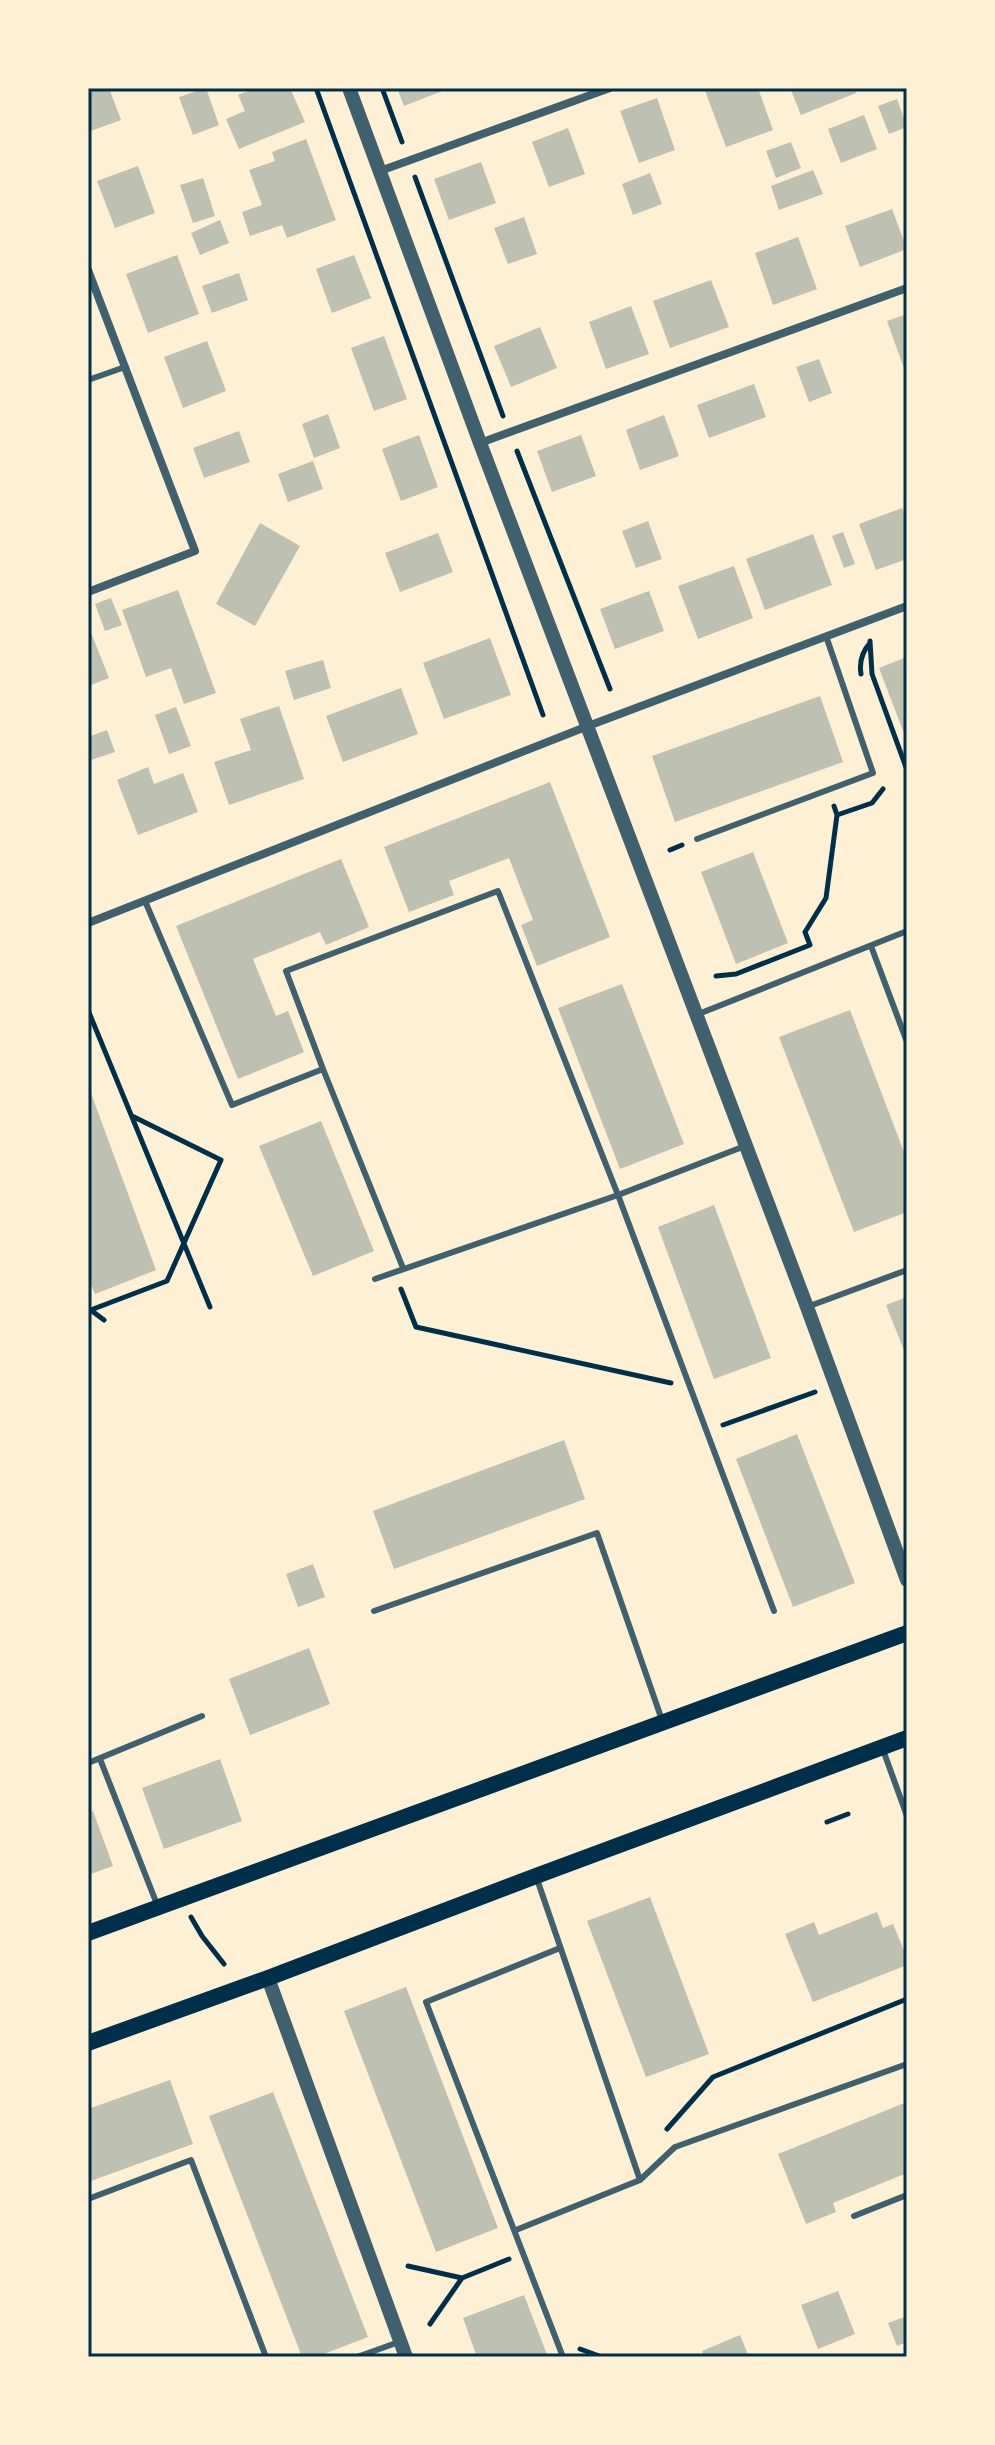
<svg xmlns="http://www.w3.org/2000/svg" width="995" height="2445" font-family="'Fira Sans Condensed',sans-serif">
  <rect width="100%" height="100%" fill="#fdf0d5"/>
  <path fill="#bec0b2" d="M94,88H109L121,120L88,132V90Z
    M206,88L219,125L193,135L179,97Z
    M256,88H290L305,122L239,149L226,119L245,111L238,95Z
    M397,88H450L404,106Z
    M704,88H758L773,130L726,147Z
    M790,88H854L856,93L801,115Z
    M657,98L675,150L639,163L620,111Z
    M897,99L907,127L889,134L878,106Z
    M864,115L877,149L841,163L828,129Z
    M568,128L585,174L549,187L532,142Z
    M306,139L336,220L287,238L282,225L250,236L242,212L262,205L249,170L275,161L272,152Z
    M791,142L801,168L776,178L766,151Z
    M481,162L496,203L449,220L434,179Z
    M138,166L155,213L115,228L97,181Z
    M813,170L823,194L779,210L771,186Z
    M650,173L662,204L633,215L622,184Z
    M203,178L215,216L193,223L180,185Z
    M892,209L907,249L860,267L845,226Z
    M524,217L537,254L508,264L494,228Z
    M220,220L229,243L200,255L191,233Z
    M798,237L817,289L773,305L755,253Z
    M177,255L199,314L148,333L126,274Z
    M354,255L371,298L332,313L316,269Z
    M239,273L248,300L212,313L202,286Z
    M711,280L729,327L670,348L653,301Z
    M631,306L649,354L606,369L589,322Z
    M907,314V377L887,321Z
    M540,327L557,368L511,387L494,346Z
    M384,336L407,399L374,411L351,348Z
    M207,341L226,391L183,408L164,357Z
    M819,359L832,393L809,402L796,367Z
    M754,384L766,417L709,438L697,405Z
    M328,414L340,448L314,458L302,424Z
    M664,415L679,456L640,470L626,430Z
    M239,431L250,462L204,478L193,448Z
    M419,435L438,487L401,501L382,449Z
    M581,435L596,476L552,492L537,451Z
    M313,461L323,489L288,502L278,474Z
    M902,508L907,521V559L876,570L859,524Z
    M648,521L662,559L636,568L622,531Z
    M260,523L300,546L255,626L216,604Z
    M843,532L855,564L844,568L832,536Z
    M438,533L453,572L400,592L385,553Z
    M813,534L832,585L765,610L746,559Z
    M734,566L753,618L698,639L678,586Z
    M178,590L216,693L184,704L171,668L146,677L122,610Z
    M649,591L664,631L615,649L600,609Z
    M111,598L122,625L105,631L95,604Z
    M88,625L109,678L88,686Z
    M490,638L511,695L444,719L423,663Z
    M907,657V741L879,668Z
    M323,660L331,688L294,700L285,671Z
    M401,688L418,734L343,762L326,716Z
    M820,696L843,762L675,822L652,756Z
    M279,706L304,779L229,805L214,762L251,750L240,719Z
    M176,707L191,746L169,754L155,715Z
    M107,730L115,752L88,761V737Z
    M148,767L154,784L183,773L198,812L138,835L117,780Z
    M550,782L610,937L537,966L521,925L533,920L509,858L449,881L454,895L409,912L384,847Z
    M753,852L788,943L736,964L701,872Z
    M341,859L369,927L326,945L320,932L253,959L276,1016L288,1011L304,1052L238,1079L176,926Z
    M622,984L684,1144L620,1169L558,1008Z
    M850,1010L907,1160V1212L854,1232L779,1037Z
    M88,1085L156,1270L95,1294L88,1277Z
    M321,1121L374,1251L313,1276L259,1146Z
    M714,1205L771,1358L714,1379L658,1227Z
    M907,1297V1358L886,1305Z
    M797,1434L855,1583L793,1607L736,1459Z
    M564,1440L585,1499L394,1569L373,1511Z
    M313,1564L325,1597L298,1607L286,1574Z
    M309,1648L330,1704L250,1735L229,1679Z
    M220,1759L242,1821L164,1849L142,1788Z
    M93,1811L113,1866L88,1875V1813Z
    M650,1897L709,2054L646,2077L587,1921Z
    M877,1912L883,1928L893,1924L907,1958V1965L813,2002L785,1934L814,1922L819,1935Z
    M406,1987L498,2228L436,2252L344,2011Z
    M170,2080L193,2144L88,2182V2109Z
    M273,2092L368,2337L316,2357H302L209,2116Z
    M907,2102V2173L833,2203L836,2212L806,2224L778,2154Z
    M838,2291L855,2334L818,2349L801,2305Z
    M524,2295L548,2357H477L463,2318Z
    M907,2316V2342L897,2346L888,2323Z
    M740,2335L749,2357H704L702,2351Z"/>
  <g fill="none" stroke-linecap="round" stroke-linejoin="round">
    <path stroke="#003049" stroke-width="5" d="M316,88L543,715
      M382,88L402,142
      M415,177L503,416
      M517,451L610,689
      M870,641L872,674L907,770
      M861,674C859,662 862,652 870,643
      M837,815L872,803L883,789
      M670,850L682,845
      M716,976L736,974L810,945L805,932L826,898L837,815L834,806
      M88,1010L210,1307
      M401,1289L416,1327L671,1383
      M88,1311L167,1281L221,1160L132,1116
      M92,1311L104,1320
      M723,1425L815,1392
      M827,1822L848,1814
      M191,1917L202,1936L224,1964
      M667,2129L713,2077L907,1999
      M408,2266L462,2278
      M430,2324L462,2278L509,2259
      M580,2349L602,2357"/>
    <path stroke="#3f606c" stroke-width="6" d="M88,380L125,367
      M697,839L873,773L826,636
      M145,901L232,1105L323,1069L286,971L498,891L618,1195L375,1279
      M871,946L907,1042
      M696,1015L907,931
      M323,1069L403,1268
      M745,1146L618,1195L774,1611
      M807,1307L907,1270
      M374,1611L597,1533L663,1723
      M882,1747L907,1816
      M100,1759L158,1907
      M88,1763L202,1716
      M560,1948L426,2002L563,2357
      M640,2180L675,2147L907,2064
      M88,2199L191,2160L266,2357
      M854,2216L907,2195
      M516,2230L640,2180L537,1879
      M357,2357L399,2342"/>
    <path stroke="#3f606c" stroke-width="8" d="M380,171L610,88
      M88,270L195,551L88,592
      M480,443L907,288
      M88,923L588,726L907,606"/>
    <path stroke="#3f606c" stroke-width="14" d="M349,88L480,443L807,1307L907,1580
      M268,1978L406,2357"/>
    <path stroke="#003049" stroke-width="16" d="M88,1933L907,1633
      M88,2043L268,1978L536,1876L907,1738"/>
  </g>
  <rect width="995" height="2445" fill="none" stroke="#fdf0d5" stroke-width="180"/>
  <rect x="90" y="90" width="815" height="2265" fill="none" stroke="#003049" stroke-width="3"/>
</svg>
